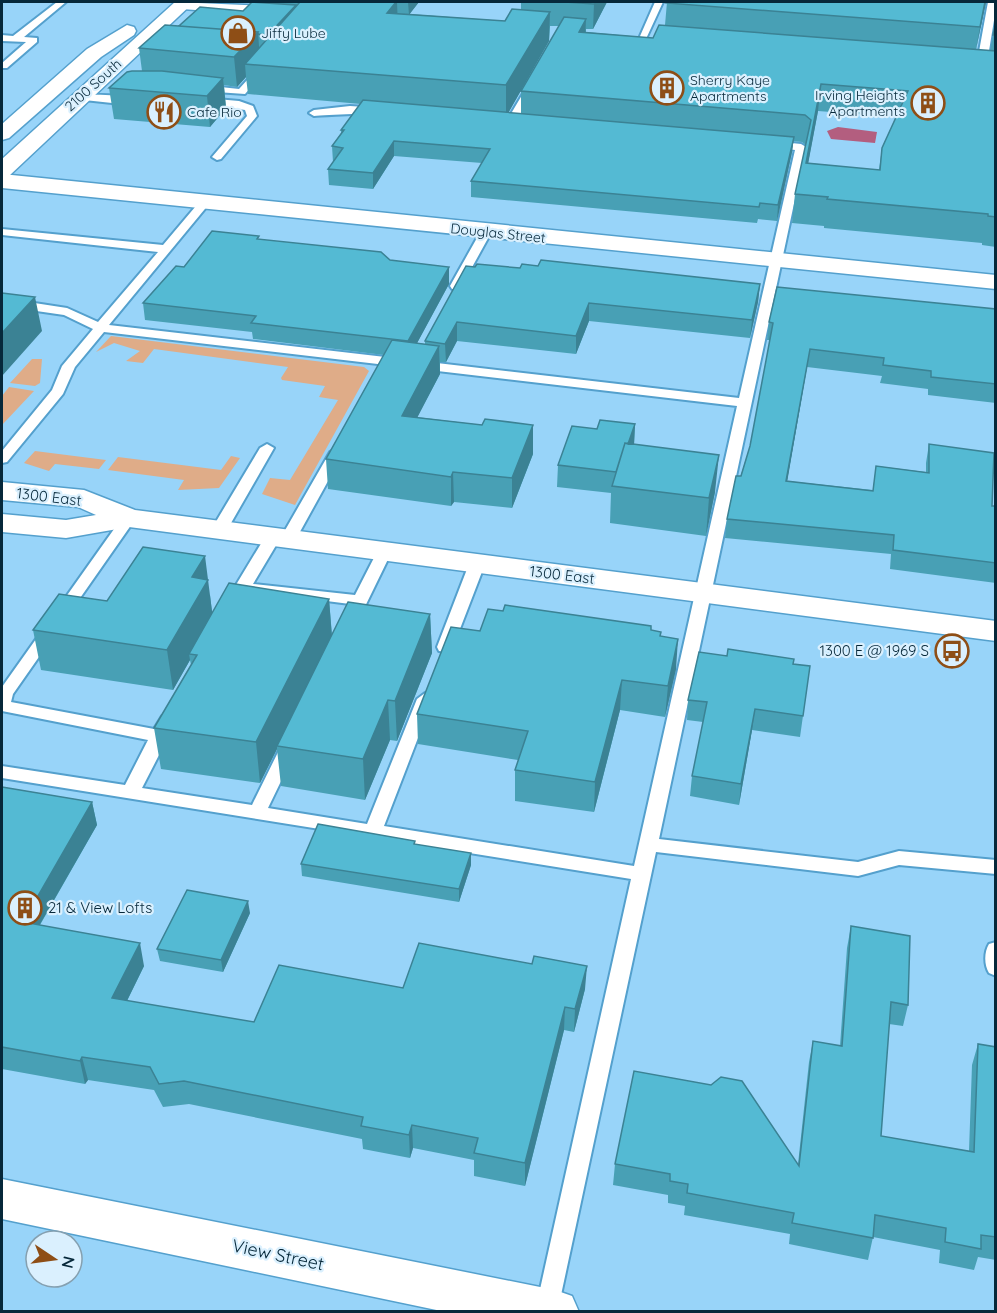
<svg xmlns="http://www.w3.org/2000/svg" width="997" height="1313" font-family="Quicksand,sans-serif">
  <rect width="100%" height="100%" fill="#98d4f9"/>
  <path fill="#dfac88" d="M111,336L364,367L369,371L295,505L262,494L270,478L290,480L338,400L319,397L325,386L282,380L281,378L288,367L154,349L143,363L126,361L140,351L114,343L96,352Z
    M32,359H42L40,383L35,386L10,383Z
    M9,387L34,391L2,425V396Z
    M35,451L106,460L99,469L55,464L49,471L24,463Z
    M231,456L240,458L219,488L178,490L184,480L108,470L118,457L221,470Z"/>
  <path fill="#b35e7f" d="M838,127L877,132L875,143L831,139L827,131Z"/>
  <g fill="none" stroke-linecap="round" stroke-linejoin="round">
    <defs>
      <path id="lane" d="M57,2H66L24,37L37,38V42L7,68H2V63L26,42L2,41V35L13,36Z
        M655,2H663L645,41L637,43Z
        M988,2H996V8L988,57L980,70L977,71L972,68L978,57Z
        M259,67L267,69L245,94L202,91L197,88L202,85L239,89Z
        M528,85L536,87L515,124H507L506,122Z
        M79,94C89,95 133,95 136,97L112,103L75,99L74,97Z
        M205,98L239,101L253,106L257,116L221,159L217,160L212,157L247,116L245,110L201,103L200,101Z
        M350,106L379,108L384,111C381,113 325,115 314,116L309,113L314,110Z
        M772,141L801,144L806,147L659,839L858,862L899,851L996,860V874L899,865L858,876L656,852L558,1309L557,1312H535L631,879L2,778V766L125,785L148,740L2,711V687L124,515H134L136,518L13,694L11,702L154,729L162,716H174L177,720L142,788L252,805L283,742H295L298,746L268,808L367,824L417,699L425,693L433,699L384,826L634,866L737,406L104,332L75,367L63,394L7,462L2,463V451L52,390L62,366L93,329L64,315L2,306V298L67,308L98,322L158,252L2,235V229L163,245L201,200H209V204L109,325L739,398L795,150L768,146L767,144Z
        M482,229L492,231L460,289H452L450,286Z
        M267,444L274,448L227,530L219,535L214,533L211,530L260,448Z
        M337,448L344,452L296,539L288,544L283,542L280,539L330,452Z
        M273,532L281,537L253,584L355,595L379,548H389L392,551L355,627H343L341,623L350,604L248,591L239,606H227L225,603L265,537Z
        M477,559L485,564L453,647L445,652L439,651L437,647L469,564Z
        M996,942V976L989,973C984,965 984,952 989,944Z"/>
      <path id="street" d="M175,2L288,7L297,12L288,17L182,9L176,8Z
        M2,174L996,275V289L2,188Z
        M2,1179L555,1290L572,1296L579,1312H446L2,1219Z"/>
      <path id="secondary" d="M175,2H194L10,175L2,176V159Z
        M127,25L134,27L136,31L134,35L101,57L9,138L2,140V124L87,49Z
        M2,482L84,490L135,510L996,621V641L129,527L66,538L2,532V514L66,520L96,515L78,507L2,500Z"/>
    </defs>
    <use href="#lane" stroke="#54a0cd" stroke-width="4"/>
    <use href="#street" stroke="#54a0cd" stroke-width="3"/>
    <use href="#secondary" stroke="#54a0cd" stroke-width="3"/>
    <use href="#lane" fill="#fff" fill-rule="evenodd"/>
    <use href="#street" fill="#fff" fill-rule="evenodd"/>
    <use href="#secondary" fill="#fff" fill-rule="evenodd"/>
  </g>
  <path fill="#48a0b5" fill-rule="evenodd" d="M266,2H419L409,14L505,21L521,10V2H607L593,29H586V32L653,38L665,25L667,2H986L976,49L990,51L996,22V247L982,245V243L824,228V226L792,223L795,194L806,145L802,142L793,141L792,152L777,221L758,219L757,223L471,197V181L482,163L394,156L373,189L329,185L328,169L333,162L332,146L341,133V130L361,104L248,94L246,77L237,87L224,85L226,108L210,127L114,119L109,88L142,71L139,48L179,26L243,11ZM550,26H559L521,91V114L508,113L549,41ZM818,111L896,117L882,148L879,170L808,163Z
    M259,239L390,260L449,284L417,343L425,344V341L475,267L520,268L760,284L758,302L750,338L589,321L576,354L457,341L446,362H440V374L417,417L482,425H533V454L512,508L454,502L451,506L328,489L326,459L384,355L253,339L252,332L145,320L143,303L184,267Z
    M996,309V403L928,395V389L880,383L882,376L807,367L787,481L873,490L876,466L926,472V463L929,444L992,506H996V583L890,569L891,554L725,538L727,519L750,446L770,340H767L769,322Z
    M635,424L634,444L715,492L706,536L610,523L611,493L557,487L558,465L597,429Z
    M210,595L212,612L329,599L332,635L430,614L432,653L397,741L390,740L365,800L281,786L277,749L260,783L161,769L154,728L191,665L190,660L173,690L41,670L33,630L107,601Z
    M651,630L660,636L676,669L665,717L620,710L594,812L515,801V770L518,760L418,744L417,714L480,631Z
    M810,666L800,737L752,730L739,805L690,796L692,776L703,722L687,720L688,700Z
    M2,787L92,802L97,825L40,925L144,966L127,1001L254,1022L403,988L585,989L574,1032L564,1030L525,1186L474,1176V1160L413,1148L410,1158L363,1149L362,1139L189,1104L163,1107L154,1090L88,1080L85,1084L2,1069Z
    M415,841V844L471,865L459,902L302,876L301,864Z
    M250,913L223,972L160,961L157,949Z
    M851,926L908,1005L903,1026L889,1024L881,1136L969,1151L972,1065L978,1044L996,1047V1260L978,1257L974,1270L939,1263L940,1250L873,1237L868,1260L789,1244L790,1234L684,1215L685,1206L668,1203V1195L613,1185L615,1164H798L809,1062L813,1041L840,1046L847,948Z"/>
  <path fill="#3b8294" d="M396,2H397L398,29L387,13Z
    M408,2H419L409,15Z
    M595,2H607L593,29L594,4Z
    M985,2H986L974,59L980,27Z
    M296,5L297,21L269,52L268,35Z
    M550,12L549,41L506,117V85Z
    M586,19L585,44L579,32Z
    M258,32L260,61L245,64L246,77L237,87L234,57Z
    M223,78L226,108L210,127L207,96Z
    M821,84L818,111L803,191L806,163Z
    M794,137L792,152L777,221L778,205Z
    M394,141V156L373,189V173Z
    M449,267V284L409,358L408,341Z
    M760,284L758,302L750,338L752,320Z
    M35,297L42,331L2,376V333Z
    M589,303V321L576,354V336Z
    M457,322V341L446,362L445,344Z
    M439,346L440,374L403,445L402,416Z
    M810,349L807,367L784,500L786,481Z
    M635,424L634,445L618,472Z
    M533,425V454L512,508V478Z
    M719,455L715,492L706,536L709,498Z
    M453,472L454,502L451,506V477Z
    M205,556L213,619L189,654L190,660L173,690L167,650L192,577Z
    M329,599L332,638L277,746V749L260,783L256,742Z
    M430,614L432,653L397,741L395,701Z
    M678,639L676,669L665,717L668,686Z
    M622,680L620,710L594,812L595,782Z
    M388,700L390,740L365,800L363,759Z
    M755,709L752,730L739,805L741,784Z
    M92,802L97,825L28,945L23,922Z
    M471,853V865L459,902V889Z
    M248,901L250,913L223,972L221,960Z
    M140,943L144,966L117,1021L112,998Z
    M587,966L585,989L574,1032L575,1009Z
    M565,1007L564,1030L525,1186V1163Z
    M82,1057L88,1080L85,1084L80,1061Z
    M412,1125L413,1148L410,1158L409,1135Z"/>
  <path fill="#54bad3" stroke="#3b8294" stroke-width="1.5" fill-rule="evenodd" d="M252,2L296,5L268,35L258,34V32L179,26L200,7L243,11Z
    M300,2H396L387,13L505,21L512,9L550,12L506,85L245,64Z
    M565,2H595L594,4Z
    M667,2H985L980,27L666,3Z
    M564,17L586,19L579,32L653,38L659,25L996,51V217L988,216V214L827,199L828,197L795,194L811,120L805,115L521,91ZM821,84L908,91L882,148L880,170L806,163Z
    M996,22V35H993Z
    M165,25L258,32L234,57L139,48Z
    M132,71H162L223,78L207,96L109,88L127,72Z
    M363,100L794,137L778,205L760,203L759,207L471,181L490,149L394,141L373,173L328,169L343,148L332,146L344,130H341Z
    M212,231L259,236L257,239L381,252L390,260L449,267L408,341L251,323L256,316L143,303L176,266L184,267Z
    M541,260L760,284L752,320L589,303L576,336L457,322L445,344L425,341L466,266L475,267L477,264L520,268L522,264L538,266Z
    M777,287L996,309V384L931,377V371L883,365L884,358L810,349L786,481L873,491L876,466L929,473V444L994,453L992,506H996V563L893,550L894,535L727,519L736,476H741L750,446L773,323L769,322Z
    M2,293L35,297L2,333Z
    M392,340L439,346L402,416L482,425L485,419L533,425L512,478L453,472L451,477L326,459Z
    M600,420L635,424L628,444L625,443L616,472L558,465L572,426L597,429Z
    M625,443L719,455L709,498L612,486Z
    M143,547L205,556L192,577L208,580L167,650L33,630L59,594L107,601Z
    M229,583L329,599L256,742L154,728L197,655L189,654Z
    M348,602L430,614L395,701L388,700L363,759L277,746Z
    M505,605L651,626V630L661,632L660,636L678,639L668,686L622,680L595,782L515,770L528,731L417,714L451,627L480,631L488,609L503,611Z
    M728,649L794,659L793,664L810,666L803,716L755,709L741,784L692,776L707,702L688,700L699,652L727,656Z
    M2,787L92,802L23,922L140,943L112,998L254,1022L279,965L403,988L419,943L532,964L534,956L587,966L575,1009L565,1007L525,1163L474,1153L478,1138L412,1125L409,1135L361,1126L363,1117L184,1081L159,1084L150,1067L82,1057L80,1061L2,1047Z
    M318,824L415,841L414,844L471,853L459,889L301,864Z
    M187,890L248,901L221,960L157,949Z
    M851,926L910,936L908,1005L891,1002L881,1136L974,1152L978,1044L996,1047V1237L981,1235V1249L945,1242L946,1228L875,1215L873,1238L792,1223L794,1213L687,1193L688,1184L670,1181V1174L615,1164L634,1071L711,1085L721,1077L742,1081L799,1166L813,1041L842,1046Z"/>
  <defs>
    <symbol id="shop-ring" viewBox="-11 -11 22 22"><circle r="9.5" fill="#daf0fe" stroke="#8e4e16" stroke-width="1.5"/><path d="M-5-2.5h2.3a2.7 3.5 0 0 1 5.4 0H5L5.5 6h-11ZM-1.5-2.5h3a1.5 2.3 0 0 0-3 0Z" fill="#8e4e16"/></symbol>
    <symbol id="building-ring" viewBox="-11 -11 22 22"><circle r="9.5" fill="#daf0fe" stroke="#8e4e16" stroke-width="1.5"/><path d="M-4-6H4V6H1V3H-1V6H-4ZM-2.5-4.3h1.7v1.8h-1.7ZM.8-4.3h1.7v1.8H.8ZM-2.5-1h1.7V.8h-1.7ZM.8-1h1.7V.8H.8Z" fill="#8e4e16"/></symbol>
    <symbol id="restaurant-ring" viewBox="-11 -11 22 22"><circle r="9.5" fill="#daf0fe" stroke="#8e4e16" stroke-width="1.5"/><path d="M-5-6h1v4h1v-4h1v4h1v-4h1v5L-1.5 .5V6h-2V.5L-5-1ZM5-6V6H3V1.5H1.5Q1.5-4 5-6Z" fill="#8e4e16"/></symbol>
    <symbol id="bus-ring" viewBox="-11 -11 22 22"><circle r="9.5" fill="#daf0fe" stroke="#8e4e16" stroke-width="1.5"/><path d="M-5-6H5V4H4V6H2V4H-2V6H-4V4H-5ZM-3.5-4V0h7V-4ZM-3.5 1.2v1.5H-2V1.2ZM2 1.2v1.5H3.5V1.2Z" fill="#8e4e16"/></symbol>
  </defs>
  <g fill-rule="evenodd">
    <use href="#shop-ring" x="219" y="14" width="38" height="38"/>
    <use href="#building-ring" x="648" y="69" width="38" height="38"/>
    <use href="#building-ring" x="909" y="84" width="38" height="38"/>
    <use href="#restaurant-ring" x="145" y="93" width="38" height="38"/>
    <use href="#bus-ring" x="933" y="632" width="38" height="38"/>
    <use href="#building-ring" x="6" y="889" width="38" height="38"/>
  </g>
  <g text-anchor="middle" stroke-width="4.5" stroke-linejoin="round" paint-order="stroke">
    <g font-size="14" fill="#06283a" stroke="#daf0fe" text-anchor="start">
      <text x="261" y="38">Jiffy Lube</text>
      <text x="690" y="85">Sherry Kaye<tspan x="690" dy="16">Apartments</tspan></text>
      <text x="905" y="100" text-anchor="end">Irving Heights<tspan x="905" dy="16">Apartments</tspan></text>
      <text x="187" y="117">Cafe Rio</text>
    </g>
    <g font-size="14" fill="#06283a" stroke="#daf0fe">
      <text transform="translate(93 85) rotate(-42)" y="5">2100 South</text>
      <text transform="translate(498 233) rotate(6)" y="5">Douglas Street</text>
    </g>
    <g font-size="15" fill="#06283a" stroke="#daf0fe">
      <text transform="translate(49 497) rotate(7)" y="5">1300 East</text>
      <text transform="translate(562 575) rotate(7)" y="5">1300 East</text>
    </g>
    <g font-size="15" fill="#06283a" stroke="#daf0fe" text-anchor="end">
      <text x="929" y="656">1300 E @ 1969 S</text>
      <text x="48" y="913" text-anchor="start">21 &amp; View Lofts</text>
    </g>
    <g font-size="18" fill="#06283a" stroke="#daf0fe">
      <text transform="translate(278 1255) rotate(12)" y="6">View Street</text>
    </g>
  </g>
  <rect width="997" height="1313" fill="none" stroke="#06283a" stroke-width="6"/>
  <g transform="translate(54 1259) rotate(103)"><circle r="28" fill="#daf0fe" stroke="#85a0b0" stroke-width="1.5"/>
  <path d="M0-4.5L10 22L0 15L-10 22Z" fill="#8e4e16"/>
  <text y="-9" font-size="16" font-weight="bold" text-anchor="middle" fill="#06283a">N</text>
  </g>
</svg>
